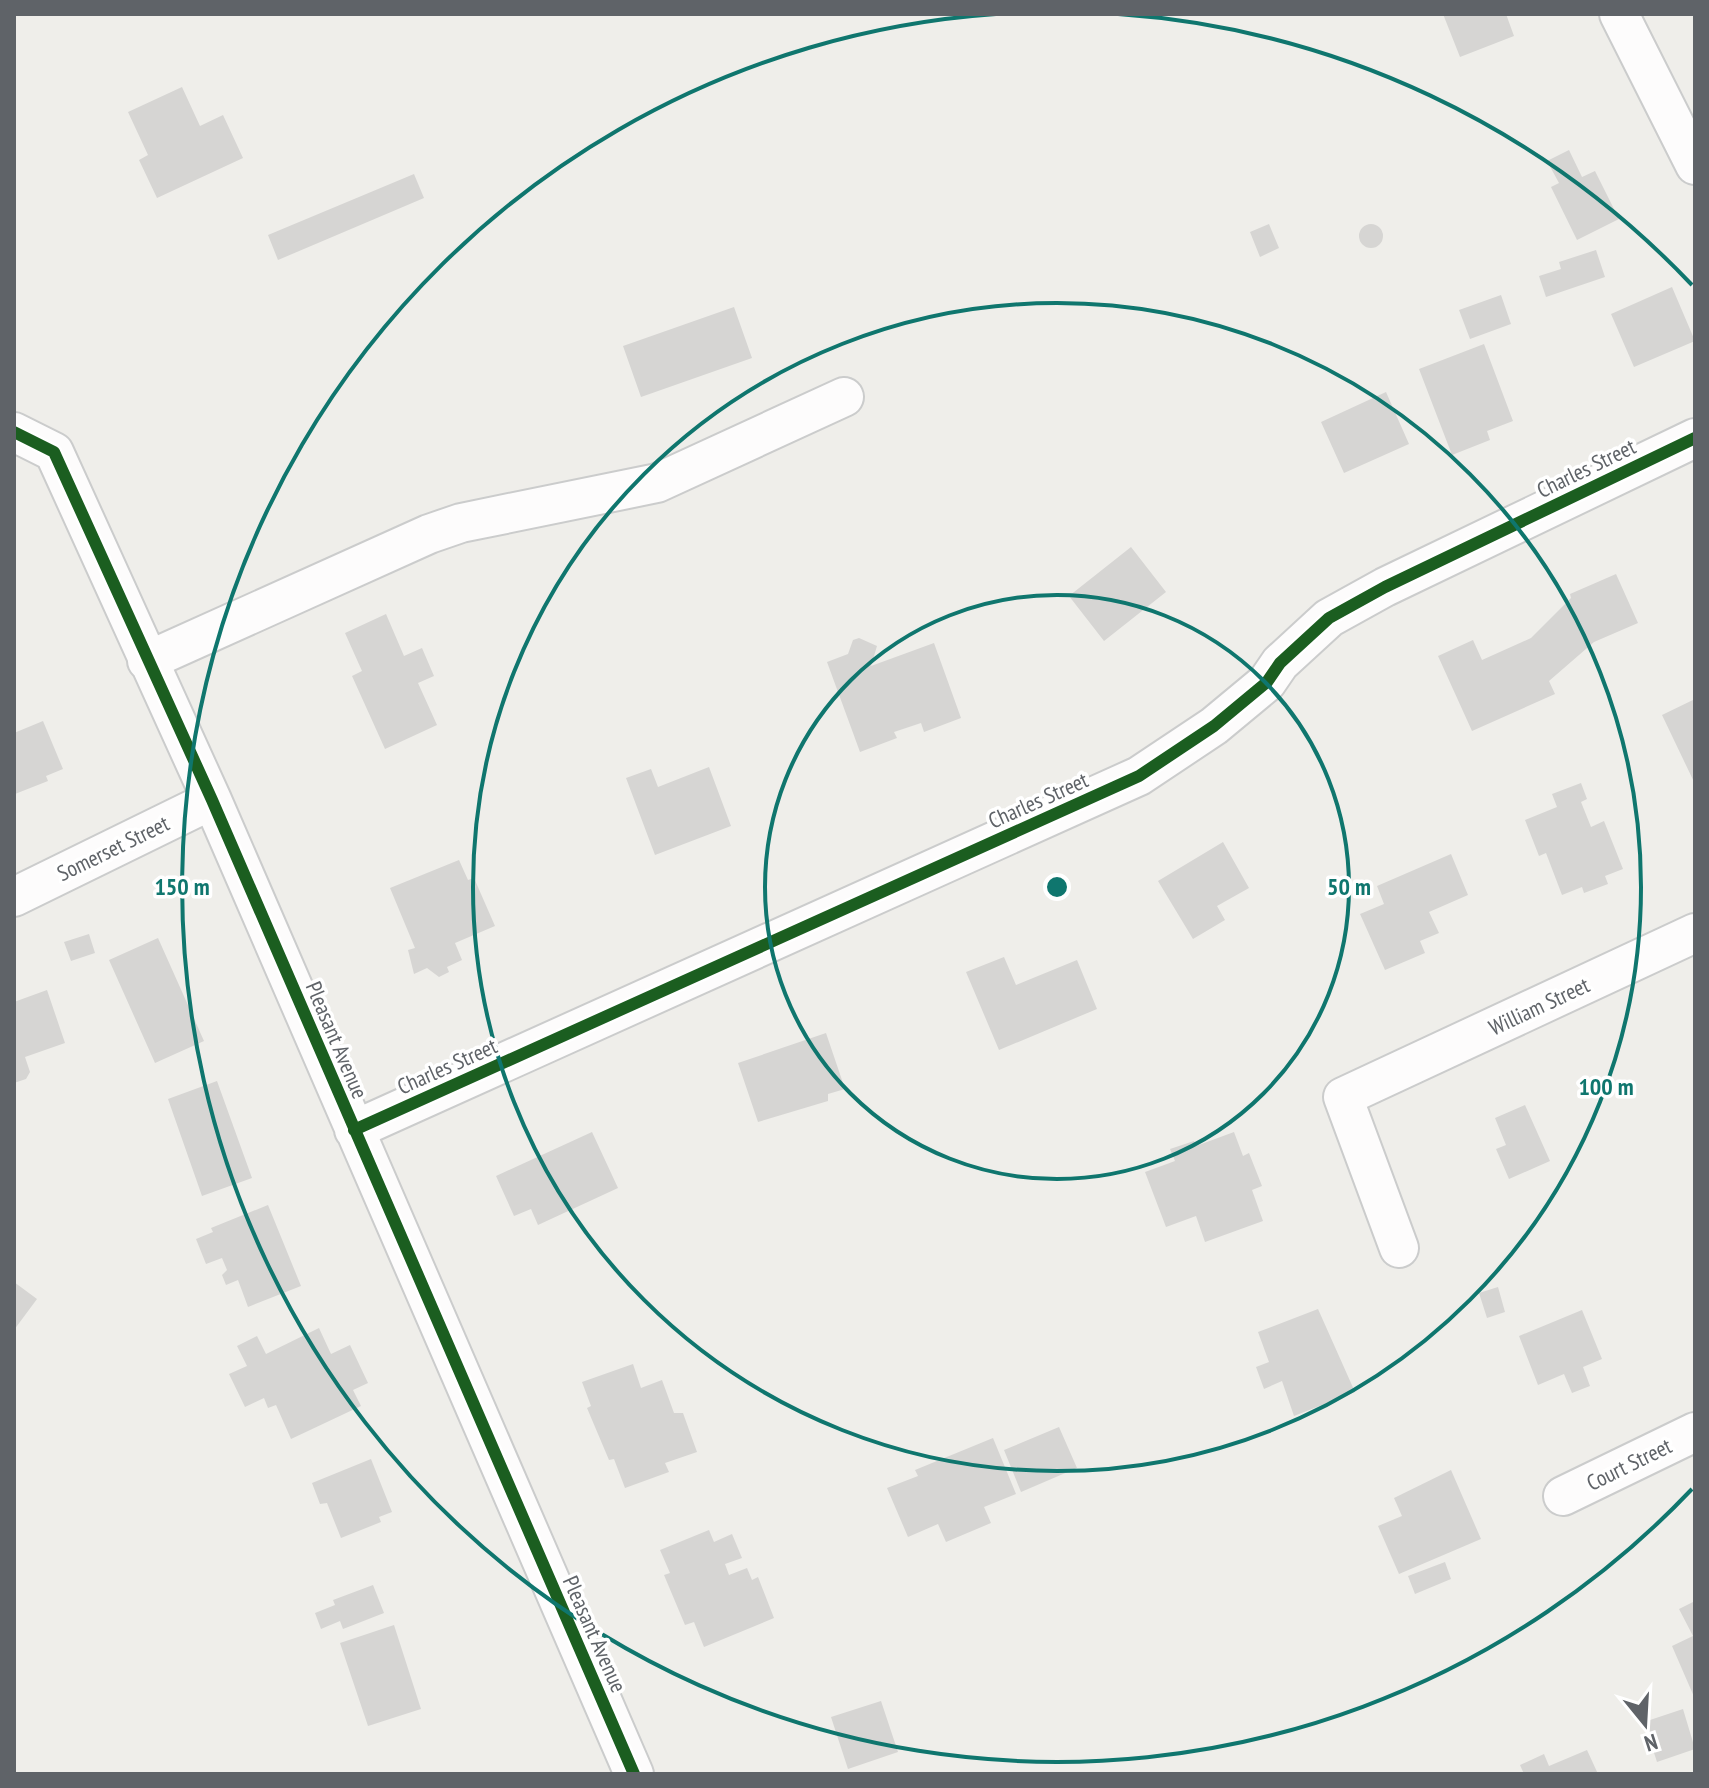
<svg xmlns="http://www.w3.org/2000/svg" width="1709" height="1788" font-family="'PT Sans Narrow',sans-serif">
  <rect width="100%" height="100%" fill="#efeeea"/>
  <path fill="#d6d5d3" d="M1443,14H1506L1514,36L1460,57Z
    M182,87L200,126L223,115L243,158L157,198L139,160L148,155L128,112Z
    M1569,150L1582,177L1595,171L1619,219L1577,240L1551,187L1559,183L1547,161Z
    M414,174L424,198L278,260L268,235Z
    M1269,224L1279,248L1260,257L1250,232Z
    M1359 236a12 12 0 1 1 24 0a12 12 0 1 1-24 0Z
    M1596,250L1605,277L1546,297L1539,276L1561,269L1559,262Z
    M1672,287L1695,341L1634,367L1611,314Z
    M1501,295L1511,324L1470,339L1459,310Z
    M734,307L752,358L641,397L623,346Z
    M1484,344L1513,421L1487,431L1490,440L1452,455L1419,369Z
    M1386,392L1409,444L1344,473L1321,422Z
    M1131,547L1166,592L1104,641L1069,596Z
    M1616,574L1638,623L1594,642L1549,681L1555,694L1472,731L1438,656L1473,640L1482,660L1531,638L1571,598L1570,594Z
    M386,614L404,656L422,648L434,676L418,683L437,725L385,749L352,676L362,671L345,633Z
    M859,638L877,646L871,666L934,643L961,718L924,732L921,723L894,732L897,738L860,752L827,662L848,654L853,640Z
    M1695,699V784L1662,715Z
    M43,721L63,769L46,776L48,781L15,794L14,733Z
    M709,767L731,826L655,855L626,778L651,769L658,787Z
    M1581,783L1587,799L1581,802L1591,827L1604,821L1623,869L1605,876L1608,884L1584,893L1582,887L1562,895L1546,853L1539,856L1525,820L1557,807L1552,794Z
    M1223,842L1249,888L1217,906L1225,920L1193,939L1158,881Z
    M1451,854L1468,895L1429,912L1439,933L1420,941L1425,953L1385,970L1360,914L1384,904L1377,886Z
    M459,860L468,880L474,878L495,926L455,943L462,960L447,967L449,972L439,977L427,968L414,974L408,950L415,948L390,888Z
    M89,934L95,953L71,961L64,942Z
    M158,938L204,1041L155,1063L109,960Z
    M1004,957L1016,985L1077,960L1097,1009L999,1050L966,972Z
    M47,990L65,1043L25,1057L30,1072L26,1079L14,1083V1002Z
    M826,1033L845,1089L828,1094V1101L758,1122L738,1063Z
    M217,1081L252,1178L202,1196L168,1099Z
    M1525,1105L1550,1161L1509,1179L1496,1149L1506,1145L1495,1118Z
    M592,1132L618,1188L538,1225L531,1209L514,1216L496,1176Z
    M1234,1132L1243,1156L1249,1153L1262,1186L1252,1190L1263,1221L1205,1242L1196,1216L1166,1227L1145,1172L1175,1161L1170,1149L1194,1141L1196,1146Z
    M268,1205L301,1286L248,1307L238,1280L226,1285L222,1275L227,1270L222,1258L206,1264L196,1239L213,1232L211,1228Z
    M14,1282L37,1299L14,1330Z
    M1498,1287L1505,1312L1487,1318L1479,1293Z
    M1318,1309L1355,1392L1294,1416L1282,1381L1264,1389L1256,1367L1269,1362L1258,1332Z
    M1582,1310L1602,1359L1583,1367L1590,1386L1572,1393L1564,1374L1538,1385L1519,1336Z
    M319,1328L331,1354L350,1345L368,1383L353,1390L361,1406L291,1439L276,1405L268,1408L264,1398L245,1407L229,1374L247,1366L237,1346L257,1336L266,1354Z
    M633,1364L641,1388L662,1380L674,1413H683L697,1452L665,1463L669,1472L625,1488L614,1459L609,1460L587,1408L591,1406L582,1382Z
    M1059,1427L1077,1468L1021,1492L1004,1450Z
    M993,1438L1016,1494L984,1507L991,1523L946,1542L938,1524L908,1537L887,1488L918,1476L915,1470Z
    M371,1459L392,1512L379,1517L381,1522L341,1538L327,1503L320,1504L312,1483Z
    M1451,1470L1481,1539L1399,1574L1378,1526L1402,1516L1394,1498Z
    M709,1530L714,1542L732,1534L742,1558L725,1564L729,1575L747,1568L752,1580L758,1577L774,1618L704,1647L694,1622L685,1625L664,1575L670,1573L660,1550Z
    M1445,1562L1451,1579L1415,1594L1408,1576Z
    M373,1585L384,1613L343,1629L340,1621L321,1629L315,1613L335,1605L333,1600Z
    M1695,1601V1699L1672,1646L1693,1636L1679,1609Z
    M394,1625L421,1709L368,1726L340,1643Z
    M881,1701L898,1752L848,1769L831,1717Z
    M1683,1709L1695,1749L1657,1762L1644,1722Z
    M1587,1750L1598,1774H1524L1520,1765L1544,1754L1549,1766Z"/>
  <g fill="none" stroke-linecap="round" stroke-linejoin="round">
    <defs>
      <path id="minor" d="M1619,14L1695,165
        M14,432L54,452L212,800L634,1774
        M147,661L429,534L461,523L657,483L844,397
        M14,897L212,800
        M354,1130L1139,776L1214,726L1267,682L1280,663L1329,618L1385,587L1695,438
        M1399,1248L1343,1097L1695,933
        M1563,1496L1695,1432"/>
    </defs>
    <use href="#minor" stroke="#cbcccc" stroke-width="42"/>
    <use href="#minor" stroke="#fdfcfc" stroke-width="38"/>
    <defs>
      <path id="cycleway" d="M14,432L54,452L212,800L634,1774
        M354,1130L1139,776L1214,726L1267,682L1280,663L1329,618L1385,587L1695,438"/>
    </defs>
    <use href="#cycleway" stroke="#fff" stroke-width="17"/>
    <use href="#cycleway" stroke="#1b5e20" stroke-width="12"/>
  </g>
  <g fill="none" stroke="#0f766e" stroke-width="4">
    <circle cx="1057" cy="887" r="292"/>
    <circle cx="1057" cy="887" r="584"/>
    <path d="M1692 1489A875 875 0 1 1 996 14M1118 14A875 875 0 0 1 1692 285"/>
  </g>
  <g text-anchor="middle" stroke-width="7" stroke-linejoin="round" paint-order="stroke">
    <g font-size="22" fill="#5f6368" stroke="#fff">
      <text transform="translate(1586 468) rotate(-26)" y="8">Charles Street</text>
      <text transform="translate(1038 800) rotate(-24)" y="8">Charles Street</text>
      <text transform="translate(113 848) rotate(-26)" y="8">Somerset Street</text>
      <text transform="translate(1539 1006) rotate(-25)" y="8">William Street</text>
      <text transform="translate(337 1040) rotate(67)" y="8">Pleasant Avenue</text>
      <text transform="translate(447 1066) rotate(-24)" y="8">Charles Street</text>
      <text transform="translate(1629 1464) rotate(-26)" y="8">Court Street</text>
      <text transform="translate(595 1634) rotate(66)" y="8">Pleasant Avenue</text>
    </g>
  </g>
  <circle cx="1057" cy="887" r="12" fill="#0f766e" stroke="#fff" stroke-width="4"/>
  <g font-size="24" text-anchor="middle" font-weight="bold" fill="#0f766e" stroke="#fff" stroke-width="7" stroke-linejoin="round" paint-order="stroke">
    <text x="1349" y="895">50 m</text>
    <text x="182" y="895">150 m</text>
    <text x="1606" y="1095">100 m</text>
  </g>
  <rect width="1709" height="1788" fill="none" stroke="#5f6368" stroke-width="32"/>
  <g transform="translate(1645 1724) rotate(162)" stroke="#ffffff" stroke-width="6" paint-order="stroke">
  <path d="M0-6L14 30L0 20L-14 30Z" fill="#5f6368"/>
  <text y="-12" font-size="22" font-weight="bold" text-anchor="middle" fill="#5f6368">N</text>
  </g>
</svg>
